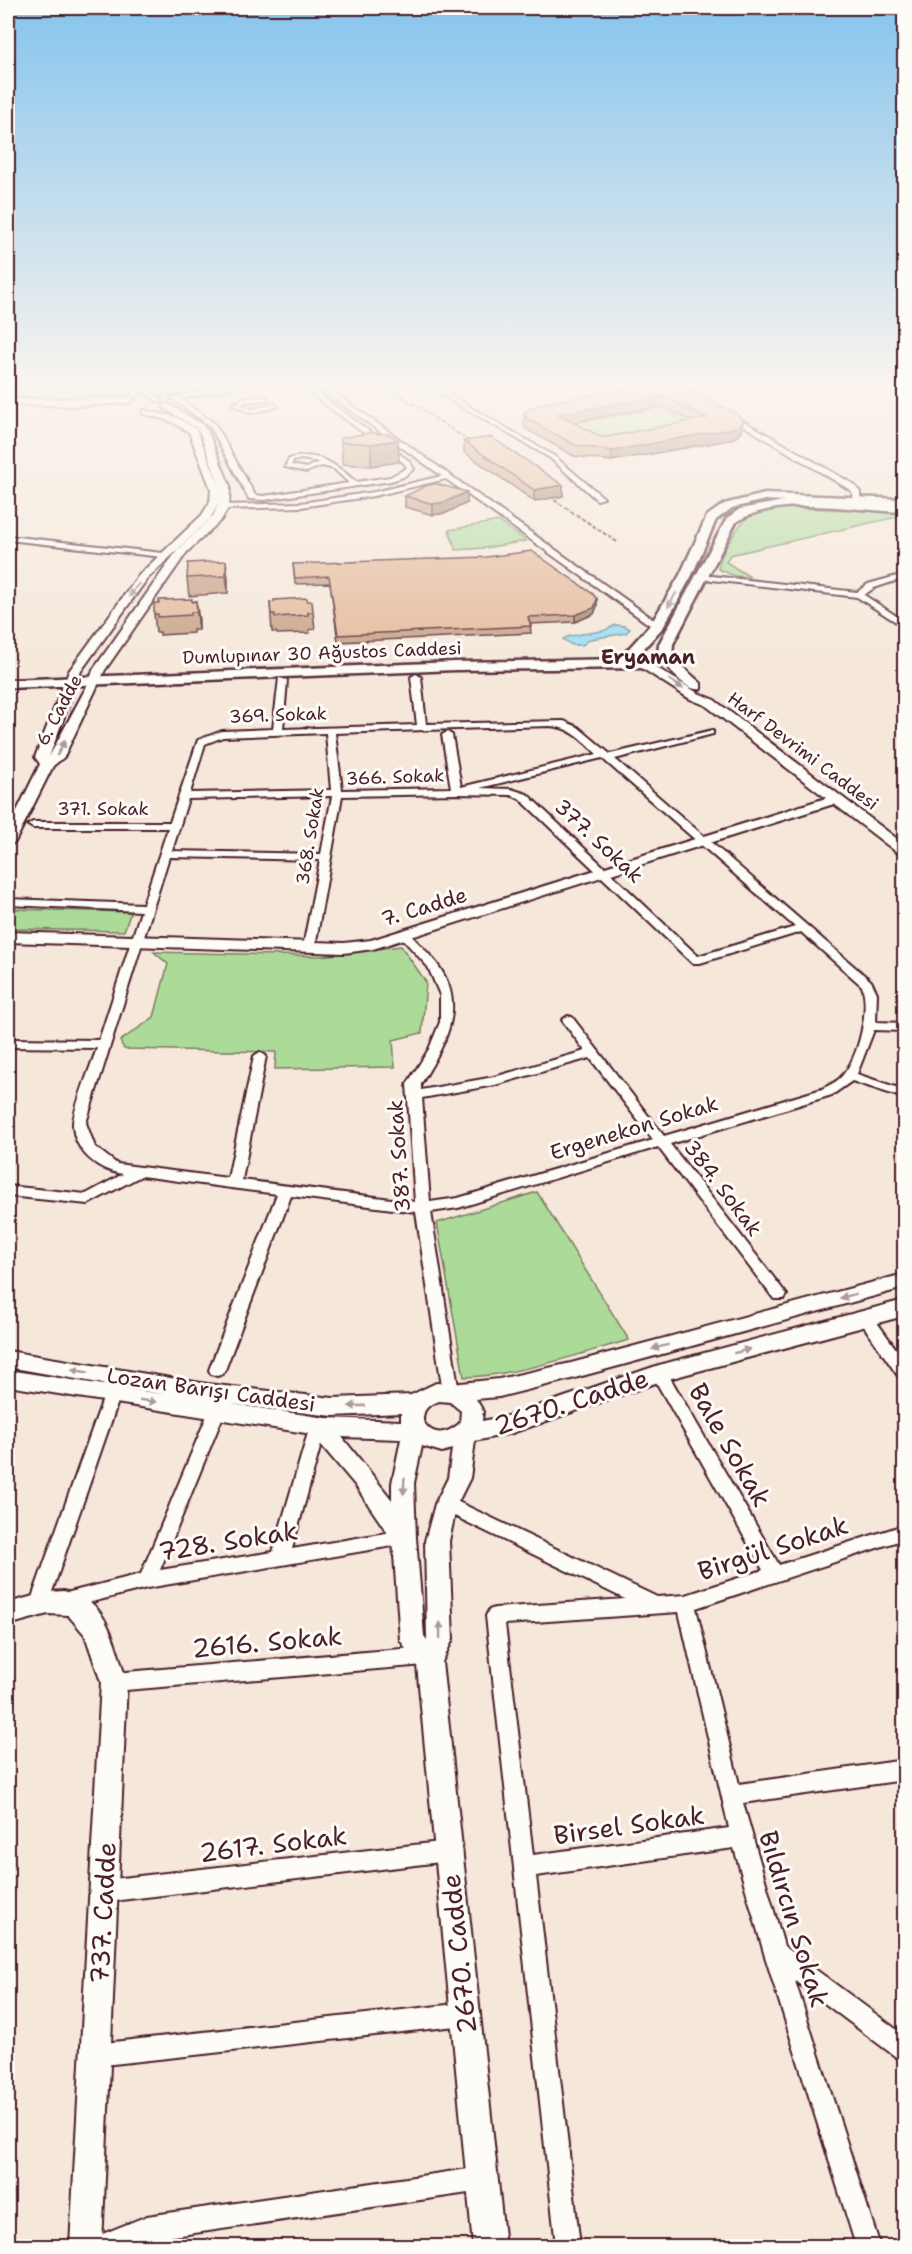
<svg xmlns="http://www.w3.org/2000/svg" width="912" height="2254" font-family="'Shantell Sans',sans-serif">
  <rect width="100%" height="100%" fill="#f5e7d9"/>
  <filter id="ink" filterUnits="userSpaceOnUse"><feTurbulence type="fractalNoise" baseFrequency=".0167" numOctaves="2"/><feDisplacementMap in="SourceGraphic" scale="12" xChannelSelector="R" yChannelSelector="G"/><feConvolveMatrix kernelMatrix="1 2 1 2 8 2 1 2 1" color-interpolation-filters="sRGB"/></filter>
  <g filter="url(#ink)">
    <path fill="#acda99" stroke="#7b7c62" stroke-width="1.5" d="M8,385H129L133,388L129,395L118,399L8,400Z
      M150,385H225L165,397Z
      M659,408L699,428L604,446L565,425Z
      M795,508L904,512V518H892L730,555L726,562L750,577L735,576L718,569C720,558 725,548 731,539C752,505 757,509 795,508Z
      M498,521L526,541L485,548L456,550L449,530Z
      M8,909L131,912L124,931L8,929Z
      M401,946L426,982L422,1033L393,1040L395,1067L275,1069L276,1052L124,1049L120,1041L154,1017L168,964L154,952L321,956Z
      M537,1192L629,1340C579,1354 516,1376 464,1377L437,1223Z"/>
    <path fill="#93ddf4" stroke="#7691a4" stroke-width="1.5" d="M616,625L625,626L630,629L626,633L591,639L582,645H572L563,639C570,634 592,633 602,631C608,630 610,627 616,625Z"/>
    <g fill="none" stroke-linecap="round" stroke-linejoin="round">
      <defs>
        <path id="street" d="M141,385L162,400V402H158L143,391L129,402H125V400Z
          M230,385H245L180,399L215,424L255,495L264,496L349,483L334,469L322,466L306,472L285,467L289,459C316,450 336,464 356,482L390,477L407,468L404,463L299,385H307L409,461L414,469L403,477L391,481L264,500L249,499L210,426L171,398ZM301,459L319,462L306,468L291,465L293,461Z
          M315,385H323L660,624V628H654L446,479L374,496L301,507L221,509L220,507L224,505L301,503L374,492L442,476Z
          M425,385H433L554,456L604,498L597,500L550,458Z
          M676,385H684L702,398L697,399Z
          M266,397L268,400L245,402L241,405L252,409L275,404L277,407L251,413L233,405L243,398Z
          M724,412H728L853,484L860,492V500L853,502L852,492L847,488L724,414Z
          M8,536L163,553L167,555L163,557L8,540Z
          M904,574V578L874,588L864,595L904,621V627L857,597L703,579L699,577L703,575L857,592L868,584Z
          M416,674L421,677L426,724L564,721L578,727L610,754L713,730V734L615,759L871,981L877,993L876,1022L904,1023V1031L874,1030L857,1074L904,1090V1098L852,1081L832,1095L670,1144L784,1291L787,1295L784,1299H774L658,1147L458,1208L431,1212L459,1393L457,1398L451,1399L445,1398L443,1393L416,1212L291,1196L225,1370L223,1374L217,1376L211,1374L209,1370L277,1194L141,1176L88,1204L8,1196V1186L86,1194L123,1174C98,1171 74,1151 73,1125C72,1112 92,1063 97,1048L8,1047V1039L99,1040L141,911L8,905V899L143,904L168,828H33L28,825L33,822H170L198,740L222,731L273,729L279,678L287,680L283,729L417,725L411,677ZM549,726C571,727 582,740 597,754L461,787L452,735L447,732L442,735L451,788L342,790L335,733ZM326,733L331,790L190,793L205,744L223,737ZM602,758L604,760L795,927L698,956L527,794L511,789L480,788ZM457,794L510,795L519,798L692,963H700L801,932L862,986C870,1009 859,1057 842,1076C837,1082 829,1085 822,1089L664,1136L572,1017L568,1016L562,1020L585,1051L494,1077L421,1090V1084C444,1045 469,1007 437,964C429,953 418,943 409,933L405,932L399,935L428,967L440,995V1022L429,1049L407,1084L415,1202L242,1180L266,1056L260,1052L254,1056L228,1178L117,1164L95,1147L86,1123L169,857L320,860L303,947L309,951L315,947L342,796ZM332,796L321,854L172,851L188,799ZM590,1058L653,1140L458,1198L430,1202L422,1098L495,1085Z
          M866,1312L871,1314L904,1360V1378L898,1376L861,1322L858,1318L861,1314Z
          M659,1367L665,1369L779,1565L904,1525V1539L696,1608L739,1784L904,1760V1780L743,1803L784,1946L904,2035V2060L896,2057L795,1981L880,2246H856L764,1953L734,1848L536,1876L580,2246H556L486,1616L489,1610L495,1608L625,1599L440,1509L437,1504L440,1499L446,1497L452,1499L657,1597L686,1595L763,1570L651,1373L653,1369ZM679,1612L729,1828L533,1855L505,1624Z
          M112,1390L118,1391L120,1396L47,1606L44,1612L38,1614L32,1612L29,1606L104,1396L106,1391Z
          M217,1404L223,1406L225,1411L160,1570L273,1552L310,1426L312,1421L318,1419L324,1421L326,1426L292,1549L404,1530L410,1533L413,1538L410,1543L147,1588L64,1609L58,1607L55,1601L58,1595L141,1574L209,1411L211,1406Z
          M425,1647L432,1650L434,1656L432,1662L425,1665L114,1691L107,1688L105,1682L107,1676L114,1673Z
          M449,1841L456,1844L459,1851L456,1858L449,1861L104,1902L97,1898L93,1891L97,1884L104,1880Z
          M465,2003L473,2006L476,2014L473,2022L465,2025L95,2066L87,2063L84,2055L87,2047L95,2044Z
          M482,2167L490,2171L494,2179L490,2187L482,2191L147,2240L132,2246H92L95,2237L147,2216Z"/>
        <path id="secondary" d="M127,398L131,401L130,403L76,406L8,404V399Z
          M167,403L202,424L208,432L230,486L229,507L221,520L187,552L105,670L64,757L53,766L15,842L8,846V829L40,764L35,757L69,671L139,575L202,515L210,502L211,489L189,432L170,421L143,414V410L176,417L196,429L220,487L200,433L196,428L164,408L163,406ZM219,503L213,516L179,548L93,670L90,680L49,757L81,671L147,579L210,519Z
          M666,652C671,655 693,677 701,683V689C685,692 669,668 660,656Z
          M644,660L698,693L713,699L904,844V855L899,854L834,804L373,949L344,953L8,942V932L344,943L371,940L826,798L705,705L690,699L640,667V661Z
          M904,1274V1288L571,1379L499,1397L476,1399L483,1411L482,1421L512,1415L659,1365L904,1300V1316L661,1381L512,1433L475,1441L470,1478L457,1504L449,1541L453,1639L442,1662L505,2246H473L417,1665L400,1640L393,1541L355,1485L312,1434L8,1386V1370L167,1395L8,1367V1351L207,1384L333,1398L411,1395L436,1383L451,1384L499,1379L571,1363ZM439,1401L450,1402L461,1411L460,1423C447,1434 433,1438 423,1421C423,1408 428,1406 439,1401ZM231,1404L333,1416L401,1413V1421L326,1418ZM342,1437L401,1439L392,1483V1500ZM422,1446L442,1452L452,1449L448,1478L435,1504L425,1541L427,1640L424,1636L416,1538L414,1483Z
          M64,1591C71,1594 79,1595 86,1599C111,1615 118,1656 127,1682L102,2246H70L101,1682L85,1635L68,1615L48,1614L8,1625V1603L48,1592Z"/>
        <path id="primary" d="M765,494L904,499V505H900L904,506V512C854,511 780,494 736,522L673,644L672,658L661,666L646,668L455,670L8,688V680L455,662L624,659L622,656L651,624L680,575L707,516L724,504ZM765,500L784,501L740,509L727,518L659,644L658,656L646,660L637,656L664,626L692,575L716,520L732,508Z"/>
      </defs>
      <use href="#street" stroke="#4a1f2b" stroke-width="4"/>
      <use href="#secondary" stroke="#4a1f2b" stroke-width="4"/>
      <use href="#primary" stroke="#4a1f2b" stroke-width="5"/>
      <use href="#street" fill="#fdfcf7" fill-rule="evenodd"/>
      <use href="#secondary" fill="#fdfcf7" fill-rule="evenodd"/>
      <use href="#primary" fill="#fdfcf7" fill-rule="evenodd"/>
      <path stroke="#4a1f2b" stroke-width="2" stroke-dasharray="4.5 2" stroke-linecap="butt" d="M385,385L481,449
        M538,489L617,542"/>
    </g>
    <path fill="#c39c7f" stroke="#4a1f2b" stroke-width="1.5" fill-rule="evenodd" d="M687,390L741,431L736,437L724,441L611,461L574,456L526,429L524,423V413ZM657,407H663L692,421L607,437H601L572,422Z
      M370,433L399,462L371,466L342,464L341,438Z
      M464,441L563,485V496L534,501L464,452Z
      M405,496L467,503L446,513L433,515L405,507Z
      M226,561L228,579V593L189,596L187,578Z
      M293,564L597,599V606L594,614L575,622L530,624L531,633L338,642L330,583L295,584Z
      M196,601L199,630H193V633L160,635V632H156L154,614L192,602Z
      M307,601L313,612L315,629L309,630V633L277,634L276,632H272L270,603Z"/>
    <path fill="#9f7f68" stroke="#4a1f2b" stroke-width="1.5" d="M658,397L657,407L558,425V414Z
      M743,421L741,431L736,437L724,441L611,461L612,451Z
      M398,440L399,462L371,466V444Z
      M563,485V496L534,501V490Z
      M467,492V503L446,513L433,515V504Z
      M226,561L228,579V593L226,576Z
      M597,599V606L594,614L575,622V615Z
      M196,601L199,619V630L197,612Z"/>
    <path fill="#e3b594" stroke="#4a1f2b" stroke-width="1.5" fill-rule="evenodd" d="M670,386L687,390L736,413L743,421L737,427L725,430L612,451L575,445L527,419L524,413L530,408L545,403L639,387ZM658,397H664L707,418L607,437H601L558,414Z
      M370,433L389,434L398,440L371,444L341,442V438Z
      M491,437L563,485L534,490L464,441Z
      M437,484L467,492L445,502L433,504L405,496L428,485Z
      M532,551L593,594L597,599L594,608L575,615L528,617L531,626L338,635L329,576L295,578L293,564L486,557Z
      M226,561V576L187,578L188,563Z
      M307,598V601H312L313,612H308V615L275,617V614H271L270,603L274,602V600Z
      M192,599V602L196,601L197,612H191V615L158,617V614H154V603H159V600Z"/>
    <defs><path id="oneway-solid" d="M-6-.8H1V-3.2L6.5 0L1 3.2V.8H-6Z" transform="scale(1.5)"/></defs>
    <g fill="#ac999b">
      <use href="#oneway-solid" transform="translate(134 590) rotate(126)"/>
      <use href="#oneway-solid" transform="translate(672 600) rotate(120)"/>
      <use href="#oneway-solid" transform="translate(676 684) rotate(33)"/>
      <use href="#oneway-solid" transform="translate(61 748) rotate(-62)"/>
      <use href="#oneway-solid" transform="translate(848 1296) rotate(165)"/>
      <use href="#oneway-solid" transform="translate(660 1347) rotate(165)"/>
      <use href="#oneway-solid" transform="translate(742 1351) rotate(-15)"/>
      <use href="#oneway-solid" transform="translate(80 1371) rotate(-170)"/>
      <use href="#oneway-solid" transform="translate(148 1401) rotate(8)"/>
      <use href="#oneway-solid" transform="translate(357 1406) rotate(178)"/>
      <use href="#oneway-solid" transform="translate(404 1486) rotate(93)"/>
      <use href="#oneway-solid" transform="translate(440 1630) rotate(-91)"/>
    </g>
  </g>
  <linearGradient id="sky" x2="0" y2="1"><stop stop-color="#86c4ed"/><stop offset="0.55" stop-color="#faf4ee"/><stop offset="1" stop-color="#faf4ee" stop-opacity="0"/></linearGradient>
  <rect width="912" height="701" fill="url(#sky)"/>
  <g text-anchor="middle" stroke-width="6" stroke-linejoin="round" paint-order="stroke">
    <g font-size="18" fill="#4a1f2b" stroke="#fdfcf7">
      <text transform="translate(322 653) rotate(-2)" y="6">Dumlupınar 30 Ağustos Caddesi</text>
      <text transform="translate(59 710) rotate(-62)" y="6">6. Cadde</text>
      <text transform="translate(278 715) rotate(-2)" y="6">369. Sokak</text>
      <text transform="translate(803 751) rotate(37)" y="6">Harf Devrimi Caddesi</text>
      <text transform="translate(395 777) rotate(-2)" y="6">366. Sokak</text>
      <text x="103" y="815">371. Sokak</text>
      <text transform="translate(310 836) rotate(-81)" y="6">368. Sokak</text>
    </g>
    <g font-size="20" font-weight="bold" fill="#4a1f2b" stroke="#fdfcf7">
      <text x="648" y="664">Eryaman</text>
    </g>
    <g font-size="21" fill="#4a1f2b" stroke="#fdfcf7">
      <text transform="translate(599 841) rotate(43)" y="7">377. Sokak</text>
      <text transform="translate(424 907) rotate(-17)" y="7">7. Cadde</text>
      <text transform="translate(634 1128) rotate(-17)" y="7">Ergenekon Sokak</text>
      <text transform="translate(399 1156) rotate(-94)" y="7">387. Sokak</text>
      <text transform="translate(723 1188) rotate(53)" y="7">384. Sokak</text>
      <text transform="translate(211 1390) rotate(8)" y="7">Lozan Barışı Caddesi</text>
    </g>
    <g font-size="26" fill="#4a1f2b" stroke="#fdfcf7">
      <text transform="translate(571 1402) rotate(-18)" y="9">2670. Cadde</text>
      <text transform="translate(730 1445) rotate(60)" y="9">Bale Sokak</text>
      <text transform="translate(228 1541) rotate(-9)" y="9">728. Sokak</text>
      <text transform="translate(773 1548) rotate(-18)" y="9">Birgül Sokak</text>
      <text transform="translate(267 1642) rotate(-5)" y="9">2616. Sokak</text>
      <text transform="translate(629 1825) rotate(-8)" y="9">Birsel Sokak</text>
      <text transform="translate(273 1844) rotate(-7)" y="9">2617. Sokak</text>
      <text transform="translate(103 1913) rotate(-87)" y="9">737. Cadde</text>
      <text transform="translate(794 1919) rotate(73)" y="9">Bıldırcın Sokak</text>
      <text transform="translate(459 1954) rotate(-96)" y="9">2670. Cadde</text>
    </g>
  </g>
  <rect width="912" height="2254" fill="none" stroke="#fdfcf7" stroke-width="30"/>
  <rect x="15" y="15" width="882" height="2224" fill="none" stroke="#4a1f2b" stroke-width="2" filter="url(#ink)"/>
</svg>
